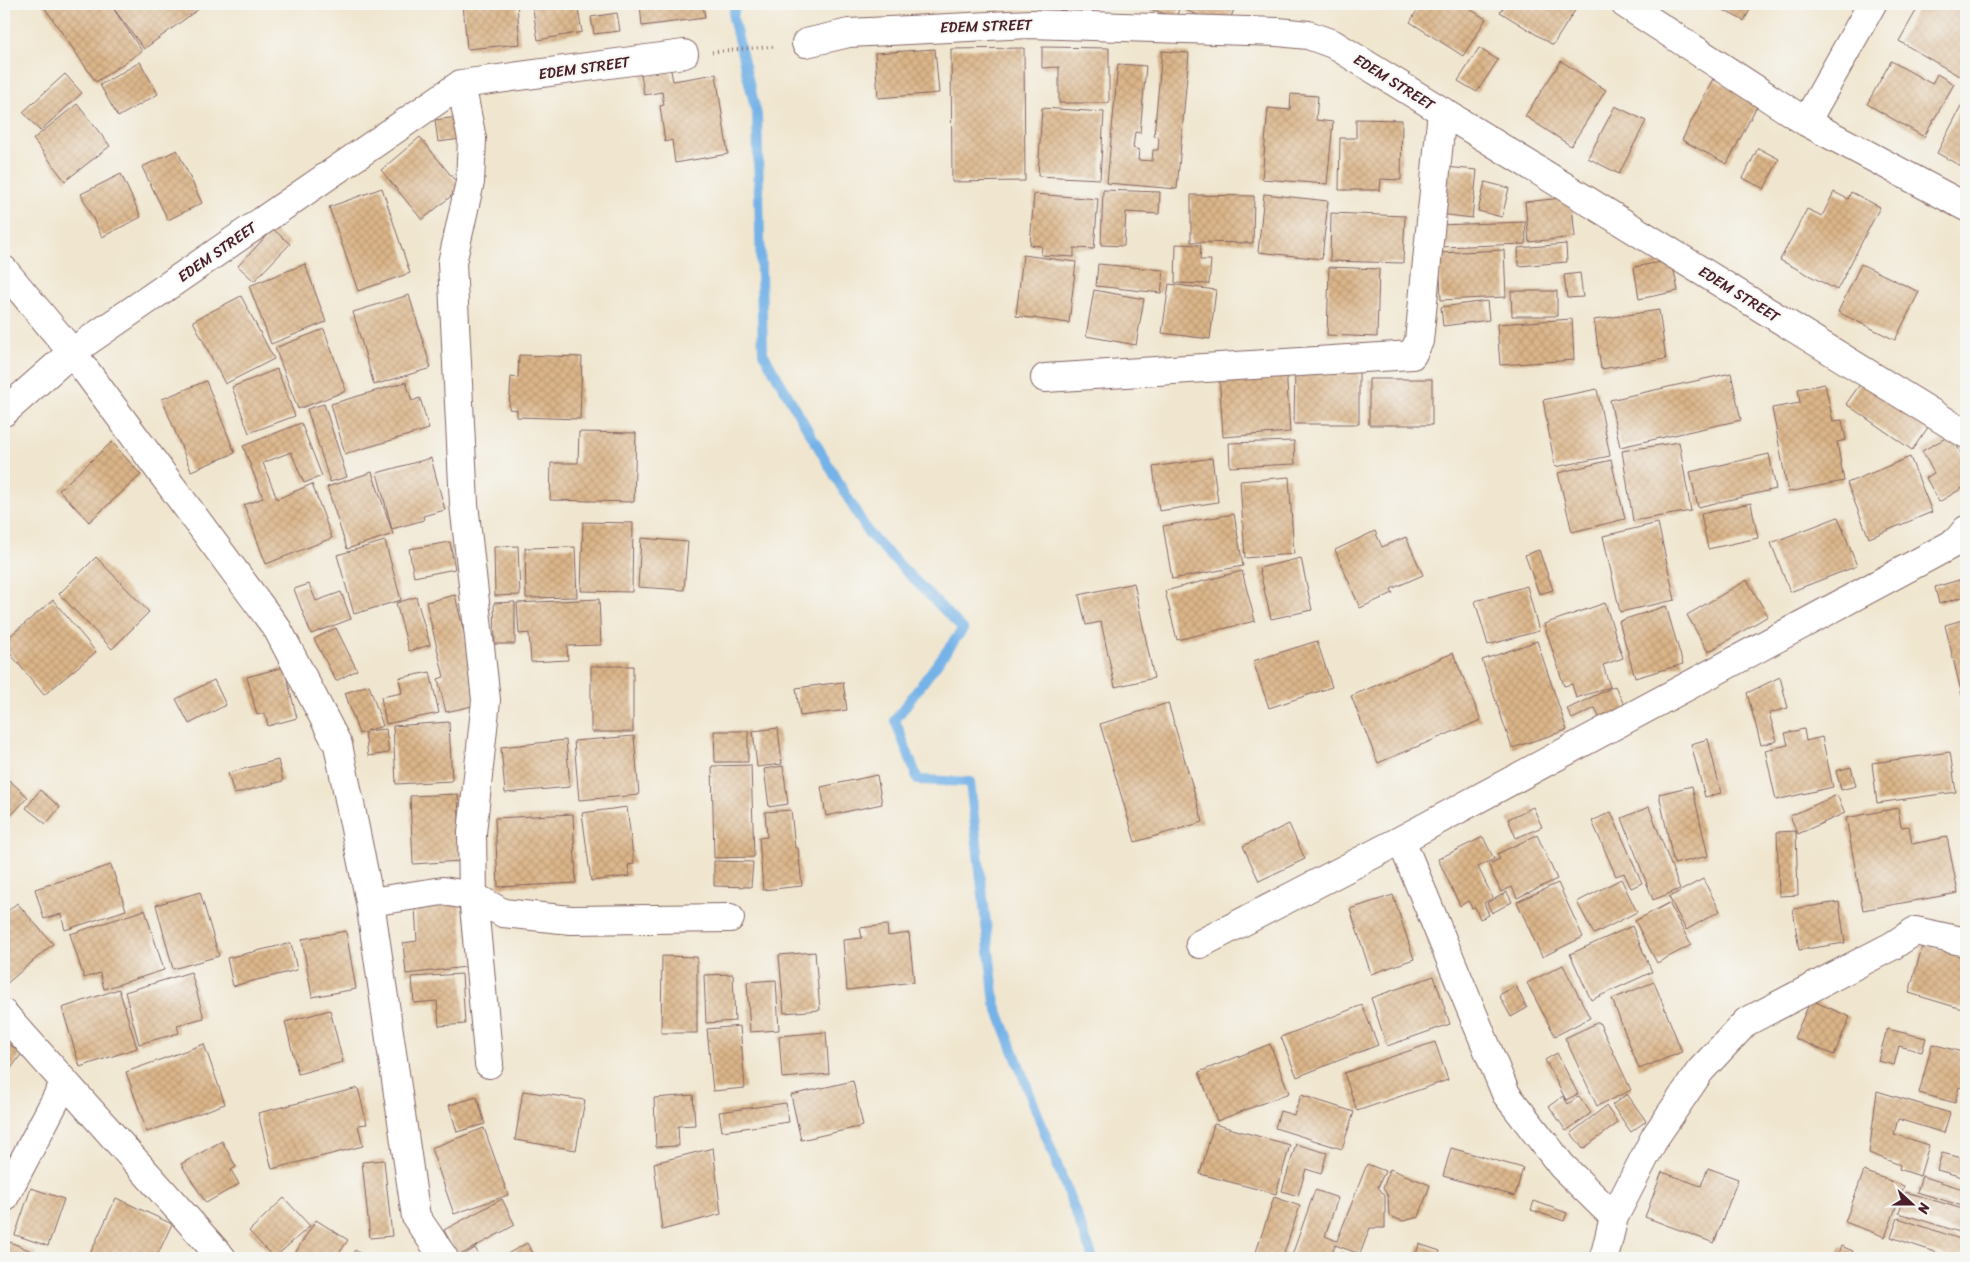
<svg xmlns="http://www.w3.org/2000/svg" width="1970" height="1262" font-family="Sriracha,sans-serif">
  <defs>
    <pattern id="building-cross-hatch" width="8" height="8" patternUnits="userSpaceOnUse" patternTransform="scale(1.25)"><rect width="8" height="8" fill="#dbb589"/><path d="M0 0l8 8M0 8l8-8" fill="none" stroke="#bd9b76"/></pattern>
  </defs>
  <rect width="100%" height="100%" fill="#f6f6f2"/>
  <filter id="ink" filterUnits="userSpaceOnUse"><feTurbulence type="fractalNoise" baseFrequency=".02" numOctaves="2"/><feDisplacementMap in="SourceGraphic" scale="10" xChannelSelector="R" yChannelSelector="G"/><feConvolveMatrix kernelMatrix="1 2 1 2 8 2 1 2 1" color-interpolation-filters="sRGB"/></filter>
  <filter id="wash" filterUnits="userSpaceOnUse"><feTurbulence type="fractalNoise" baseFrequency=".0096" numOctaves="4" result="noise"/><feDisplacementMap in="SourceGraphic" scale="20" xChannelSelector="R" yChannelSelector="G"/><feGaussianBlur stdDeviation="1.12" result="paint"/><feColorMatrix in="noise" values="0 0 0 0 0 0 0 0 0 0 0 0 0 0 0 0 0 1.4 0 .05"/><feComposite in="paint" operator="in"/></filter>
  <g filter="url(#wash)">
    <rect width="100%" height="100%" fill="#f0e6cf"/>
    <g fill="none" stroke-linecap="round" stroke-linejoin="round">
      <path stroke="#75b2e7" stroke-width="10" d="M735,4L733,18L757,115L763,353L869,534L963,629L895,720L918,780L970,782L995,1003L1093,1258"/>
    </g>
    <g id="blocks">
      <path fill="url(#building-cross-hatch)" d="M42,4H110L142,51L96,82Z
        M113,4H197L200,8L144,49L111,5Z
        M463,4H517L520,44L467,49Z
        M532,4H577L582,32L538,40Z
        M640,4H703L705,18L642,26Z
        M1133,4H1181L1176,17Z
        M1190,4H1236L1228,25L1187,11Z
        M1421,4H1462L1486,19L1463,56L1410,22Z
        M1506,4H1579L1553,45L1500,12Z
        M1712,4H1753L1744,21Z
        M1920,4H1958L1966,9V64L1959,76L1899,41Z
        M617,13L620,31L594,34L591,17Z
        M1042,47L1109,48V103H1059V67L1042,68Z
        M1024,48L1025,181L952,182L951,49Z
        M1479,48L1498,60L1477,92L1458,81Z
        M935,49L939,93L878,98L875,53Z
        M1162,51L1189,53L1177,189L1107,183L1118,64L1146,66L1140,133L1135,132L1133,148L1139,150L1138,160L1152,161L1153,150H1158L1159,137L1154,136Z
        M669,61L673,81L716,74L728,154L675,163L672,140L665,142L660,106L664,105L662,92L644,95L640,66Z
        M1561,61L1606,90L1571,146L1525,116Z
        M1891,61L1932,84L1937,74L1954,84L1924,137L1867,104Z
        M140,62L158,94L118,117L100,85Z
        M65,74L82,93L40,131L23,112Z
        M1713,79L1759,102L1727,164L1682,140Z
        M1291,94L1318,96L1316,120L1333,122L1327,184L1262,179L1268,108L1290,110Z
        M1966,97V169L1937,153Z
        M77,104L110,146L65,181L33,139Z
        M1615,106L1646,121L1619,174L1588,158Z
        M1042,108L1104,112L1100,179L1038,176Z
        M458,117L461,139L438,142L435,120Z
        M1356,119L1402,120L1401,180L1381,179L1380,190H1339L1340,138H1356Z
        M420,137L461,188L422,220L381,170Z
        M1758,148L1779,159L1764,189L1743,178Z
        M177,150L202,203L168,220L142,167Z
        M1445,167L1477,170L1472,218L1440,214Z
        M121,174L141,217L102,237L81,194Z
        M1485,182L1509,188L1502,217L1478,211Z
        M382,188L410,273L358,291L329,207Z
        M1103,190L1160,192L1159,214L1126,212L1124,246L1101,245Z
        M1834,192L1848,199L1851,192L1880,207L1837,290L1780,260L1807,209L1822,216Z
        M1034,194L1098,199L1094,249L1074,248V257L1041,255L1042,246L1030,245Z
        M1264,194L1328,201L1322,259L1258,252Z
        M1191,195L1254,196L1253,243L1191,242Z
        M1571,197L1575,237L1529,242L1525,202Z
        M1331,213L1405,216L1403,263L1330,261Z
        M1525,222L1526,244L1439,247L1438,225Z
        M273,229L290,244L254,281L238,266Z
        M1176,244L1201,245L1200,260H1211L1209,284L1175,283Z
        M1566,244L1567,262L1519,266L1518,248Z
        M1504,250L1506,297L1441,300L1439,253Z
        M1023,255L1076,262L1069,323L1016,316Z
        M1672,260L1678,291L1639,299L1634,267Z
        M305,264L326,322L271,344L249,286Z
        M1098,264L1164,270L1161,293L1096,286Z
        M1861,264L1919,292L1895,340L1838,312Z
        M1329,267L1379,269L1377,337L1327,335Z
        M1580,273L1583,297L1567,298L1564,275Z
        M1169,284L1216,290L1210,339L1162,333Z
        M1094,290L1144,299L1136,345L1086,336Z
        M1511,291H1557V316H1512Z
        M409,295L431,368L374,385L353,312Z
        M241,296L274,359L225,384L193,321Z
        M1487,301L1489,320L1443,326L1441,307Z
        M1659,310L1666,359L1601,369L1594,320Z
        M1572,319L1574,360L1500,365L1497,324Z
        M324,329L346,391L298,409L275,348Z
        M519,355L582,357L580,419L517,417V410L509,409L511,377L518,378Z
        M1286,367L1290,432L1223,437L1219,372Z
        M1295,367H1359V424H1294Z
        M277,369L295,416L249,433L232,387Z
        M1731,373L1741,420L1620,447L1610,400Z
        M1369,379H1432V425H1369Z
        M1863,380L1929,426L1912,450L1846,404Z
        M206,381L235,453L191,471L162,399Z
        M406,382L412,401L420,398L429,429L345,454L331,404Z
        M1825,384L1833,421L1842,420L1846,440L1837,442L1844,481L1788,492L1772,408L1800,403L1798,389Z
        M1597,389L1610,456L1555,467L1543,400Z
        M324,404L347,477L330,482L307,409Z
        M301,423L322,476L304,483L291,452L263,463L277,499L312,484L332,538L266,564L244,505L263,498L243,446Z
        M579,432L636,433L634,502L550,500L551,463H578Z
        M1951,435L1966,462V486L1939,502L1926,478L1934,473L1922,451Z
        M1294,441L1295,464L1230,467L1229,443Z
        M112,442L141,475L89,522L59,490Z
        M1679,442L1691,511L1633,521L1622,451Z
        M1769,454L1776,489L1698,507L1690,472Z
        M1910,457L1932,512L1869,538L1847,483Z
        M431,458L445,510L423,516L424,520L392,529L377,473Z
        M1212,458L1218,502L1159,511L1153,467Z
        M1611,460L1625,519L1572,532L1558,473Z
        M372,472L393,534L347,549L327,487Z
        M1289,477L1294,554L1245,558L1240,481Z
        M1751,503L1758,538L1708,549L1701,514Z
        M1234,514L1243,566L1172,579L1163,526Z
        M1838,517L1857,566L1790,592L1771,543Z
        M583,522L633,523L632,592L581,591Z
        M1658,523L1675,600L1620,612L1603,536Z
        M1375,531L1382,547L1406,537L1423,575L1391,589L1393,593L1360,608L1335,550Z
        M641,538L688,542L684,590L638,587Z
        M385,541L401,600L354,614L337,555Z
        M450,542L455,569L414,577L409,549Z
        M518,546L520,595L495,596L494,547Z
        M575,547L577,597L526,598L525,548Z
        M1539,550L1553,590L1539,594L1525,555Z
        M96,557L149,612L112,649L59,594Z
        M1301,558L1312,610L1271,619L1259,568Z
        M1242,571L1255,621L1177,640L1165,591Z
        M1966,578V596L1939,604L1935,587Z
        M1747,580L1768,616L1708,652L1687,615Z
        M1134,583L1154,678L1115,687L1101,622L1086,625L1079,595Z
        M309,584L316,601L341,592L351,619L311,634L294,589Z
        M1527,586L1539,631L1488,645L1475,601Z
        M455,595L481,704L446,712L438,679L444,677L426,602Z
        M416,597L430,645L409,651L396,603Z
        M599,599L601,645L567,646L568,660L531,662L529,633L519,634L517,603Z
        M53,600L96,652L44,695L4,646V641Z
        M515,602V644H495L494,603Z
        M1605,603L1623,658L1603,665L1610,687L1576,698L1572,684L1564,686L1544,624Z
        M1666,606L1683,664L1635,678L1619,621Z
        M1966,619V704H1964L1945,625Z
        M336,628L357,670L336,681L314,639Z
        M1317,641L1332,687L1269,708L1253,661Z
        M1537,641L1567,730L1512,748L1482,660Z
        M1453,653L1481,720L1378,763L1351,696Z
        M591,666H633V732H591Z
        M284,667L297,718L268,726L265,713L257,715L247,677Z
        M430,672L439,713L386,724L381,697L402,693L399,678Z
        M1780,677L1788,708L1769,713L1777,741L1761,745L1747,693Z
        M214,680L226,705L189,724L176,699Z
        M843,682L847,710L800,716L796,688Z
        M369,685L383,726L366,731L386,729L389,753L368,756L365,732L359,734L345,693Z
        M1615,686L1627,711L1602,723L1595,708L1572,719L1567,709Z
        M1168,703L1203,822L1135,842L1100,724Z
        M449,722L452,781L396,784L393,726Z
        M778,728L782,764L757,767L753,731Z
        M1804,729L1806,741L1822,737L1833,787L1776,800L1765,750L1788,745L1785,733Z
        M714,731H748V762H715Z
        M634,736L639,795L579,800L574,741Z
        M1708,739L1721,793L1705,797L1691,744Z
        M566,740L570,787L505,793L501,747Z
        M1950,752L1956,792L1877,803L1872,763Z
        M278,760L283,781L234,794L228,773Z
        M751,765L754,857L714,858L712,766Z
        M783,766L788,804L769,807L764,769Z
        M1851,767L1856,786L1841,790L1836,771Z
        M877,775L882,804L826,816L821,787Z
        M9,780L28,797L6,821L4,819V786Z
        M1692,786L1708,856L1674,864L1659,794Z
        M40,790L60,807L46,824L26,808Z
        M458,794L461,861L413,864L410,796Z
        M1837,795L1845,813L1798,834L1790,816Z
        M627,807L634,864L628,865L630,876L591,881L582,813Z
        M1533,807L1542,827L1516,838L1508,819Z
        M1649,807L1680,889L1653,900L1622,818Z
        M1898,808L1901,827L1909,826L1912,844L1947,837L1958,893L1863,910L1846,818Z
        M791,810L795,848H798L802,886L763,890L759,838L767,837L765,812Z
        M1611,812L1642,883L1631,888L1624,873L1616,876L1592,821Z
        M573,814L576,883L498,887L495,818Z
        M1289,824L1305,859L1259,881L1243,846Z
        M1796,831L1798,895L1779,896L1777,832Z
        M1537,835L1557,879L1517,898L1512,887L1501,892L1488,864L1500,859L1497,854Z
        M1483,837L1494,859L1478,867L1493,898L1484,903L1489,915L1480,919L1475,907L1472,908L1468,901L1460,906L1438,859Z
        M714,861L753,862L751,887L714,886Z
        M111,865L126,910L65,930L61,914L44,919L35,889Z
        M1621,879L1637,912L1594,934L1577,902Z
        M1703,879L1720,911L1686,930L1669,897Z
        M1558,883L1583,937L1542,957L1517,902Z
        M200,892L219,956L173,969L156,905Z
        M1507,892L1512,902L1492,913L1487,903Z
        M1393,895L1414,959L1371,974L1350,909Z
        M459,902L466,967L406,974L403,943L417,941L415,907Z
        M1839,902L1845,943L1799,950L1793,909Z
        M17,903L53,944L5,985L4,983V915Z
        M1669,903L1691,945L1657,963L1635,921Z
        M145,910L164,970L104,989L100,973L84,978L70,934Z
        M887,925L888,936L909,933L914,982L847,990L843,940L862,938L860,928Z
        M1632,926L1652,972L1591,1000L1570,954Z
        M346,931L356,989L312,997L302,939Z
        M291,943L297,970L233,986L227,958Z
        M1923,944L1966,957V994L1962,1009L1909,993Z
        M815,952L820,1010L784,1013L779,955Z
        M662,956L697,957V1033H661Z
        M1563,965L1590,1018L1555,1036L1527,983Z
        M191,972L204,1018L177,1025L179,1033L139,1044L125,992Z
        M462,974L465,1024L439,1026L437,1001L414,1003L412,977Z
        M733,974L735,1021L706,1023L704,975Z
        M1434,976L1450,1024L1387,1046L1371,998Z
        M776,980L779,1030L750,1032L747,982Z
        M1654,982L1682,1052L1639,1069L1612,999Z
        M1516,986L1527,1008L1511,1017L1499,995Z
        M119,989L137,1048L80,1067L62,1008Z
        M1811,1000L1850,1017L1834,1055L1794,1038Z
        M1362,1005L1378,1045L1297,1077L1281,1037Z
        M330,1010L343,1062L298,1074L285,1022Z
        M1599,1022L1631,1090L1597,1106L1565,1038Z
        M740,1026L745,1088L713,1091L707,1029Z
        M1887,1029L1926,1038L1922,1052L1899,1046L1894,1065L1878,1061Z
        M826,1032L829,1074L782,1078L779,1036Z
        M4,1041L22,1053L10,1070L4,1065Z
        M1435,1042L1448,1080L1357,1111L1344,1073Z
        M204,1044L225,1104L147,1132L126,1072Z
        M1270,1044L1289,1093L1217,1121L1199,1072Z
        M1932,1044L1966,1053V1089L1959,1087L1955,1103L1919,1093Z
        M1557,1053L1578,1094L1566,1100L1545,1060Z
        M853,1081L863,1126L801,1140L791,1095Z
        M358,1088L367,1124L358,1125L363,1146L272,1169L258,1113Z
        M523,1091L585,1100L576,1150L515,1140Z
        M1877,1091L1950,1113L1944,1133L1898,1119L1894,1134L1929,1145L1920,1176L1899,1169L1900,1165L1869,1153Z
        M1627,1094L1646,1121L1631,1132L1612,1105Z
        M693,1095L695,1125L678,1126L679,1146L656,1147L654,1098Z
        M1301,1095L1354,1112L1342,1149L1275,1128L1280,1111L1294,1115Z
        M1563,1096L1568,1104L1579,1096L1591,1113L1566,1131L1549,1106Z
        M477,1097L485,1124L457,1132L449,1105Z
        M786,1103L789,1122L722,1131L719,1112Z
        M1606,1106L1618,1123L1583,1149L1571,1133Z
        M1214,1124L1290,1145L1276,1194L1200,1174Z
        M484,1128L508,1195L454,1214L431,1148Z
        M222,1141L236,1167L231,1170L239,1184L206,1203L181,1164Z
        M1296,1144L1327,1153L1321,1174L1306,1169L1298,1196L1282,1191Z
        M713,1148L721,1214L662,1230L654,1163Z
        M1451,1148L1523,1168L1515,1196L1443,1176Z
        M1942,1153L1966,1159V1178L1937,1170Z
        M384,1160L392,1236L370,1238L362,1162Z
        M1367,1164L1385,1171L1378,1187L1385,1196V1228H1370L1360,1254L1335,1245L1331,1258H1291L1315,1190L1338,1198L1325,1236L1337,1241Z
        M1708,1168L1738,1179L1714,1243L1645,1217L1662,1172L1701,1186Z
        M1390,1169L1430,1185L1419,1217L1403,1221L1389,1216L1388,1196L1383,1188Z
        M1864,1171L1904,1186L1885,1237L1845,1222Z
        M1922,1176L1966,1190V1207L1917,1192Z
        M31,1188L64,1199L48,1246L15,1235Z
        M1906,1192L1966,1210V1234L1899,1213Z
        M1274,1197L1300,1206L1284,1253L1289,1255L1287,1258H1254Z
        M116,1198L172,1224L156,1258H88Z
        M284,1198L310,1226L274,1258L249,1231Z
        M502,1199L515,1225L458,1256L444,1230Z
        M1534,1201L1567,1213L1564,1221L1531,1210Z
        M1898,1218L1966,1241V1251L1964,1258H1952L1891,1237Z
        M316,1220L348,1240L336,1258H292Z
        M10,1242L36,1253L34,1258H4Z
        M527,1243L536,1258H500Z
        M1419,1244L1440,1251L1438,1258H1415Z
        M1841,1246L1853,1251L1850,1258H1836Z
        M475,1248L481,1258H459Z
        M355,1250L367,1258H349Z
        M1340,1252L1357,1258H1338Z"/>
    </g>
  </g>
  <g filter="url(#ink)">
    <use href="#blocks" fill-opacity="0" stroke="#846564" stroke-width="1"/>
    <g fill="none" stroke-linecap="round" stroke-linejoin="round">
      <defs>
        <path id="street" d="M1625,4L1806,122L1966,207
          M806,43L849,33L1030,24L1278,32L1308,35L1333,44L1966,434
          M461,84L472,139L470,182L452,263L464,504L486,700L472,833L473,896L489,1064
          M1806,122L1872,4
          M4,270L72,352L278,630L338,745L370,902L416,1217L444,1258
          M1045,378L1412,355L1419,341L1442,111
          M4,412L72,352L461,84L684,54
          M1401,840L1506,1094L1562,1166L1614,1217
          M370,902L443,891L473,896L503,913L571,920L730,918
          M1200,944L1401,840L1956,542L1966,530
          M4,1014L222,1258
          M4,1198L65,1082
          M1604,1258L1614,1217L1655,1137L1700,1071L1746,1022L1892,946L1915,931L1966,942"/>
      </defs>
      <use href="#street" stroke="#846564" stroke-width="30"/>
      <path stroke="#846564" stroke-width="3" stroke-dasharray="1 4" stroke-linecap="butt" d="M712,52L776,46"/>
      <use href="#street" stroke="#fff" stroke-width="28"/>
    </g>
  </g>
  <g text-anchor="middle" stroke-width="4" stroke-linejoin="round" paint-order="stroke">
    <g font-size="15" fill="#4a1f2b" stroke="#f6f6f2">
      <text transform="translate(986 26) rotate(-2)" y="5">EDEM STREET</text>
      <text transform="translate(584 68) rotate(-8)" y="5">EDEM STREET</text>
      <text transform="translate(1394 82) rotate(32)" y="5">EDEM STREET</text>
      <text transform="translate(217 252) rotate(-35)" y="5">EDEM STREET</text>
      <text transform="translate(1739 294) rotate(32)" y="5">EDEM STREET</text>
    </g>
  </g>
  <rect width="1970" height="1262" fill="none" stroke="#f6f6f2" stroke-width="20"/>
  <g transform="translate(1912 1204) rotate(111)" stroke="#f6f6f2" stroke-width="4" paint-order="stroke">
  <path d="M0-4L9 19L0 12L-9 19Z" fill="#4a1f2b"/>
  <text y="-8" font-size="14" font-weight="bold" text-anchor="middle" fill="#4a1f2b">N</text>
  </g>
</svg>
